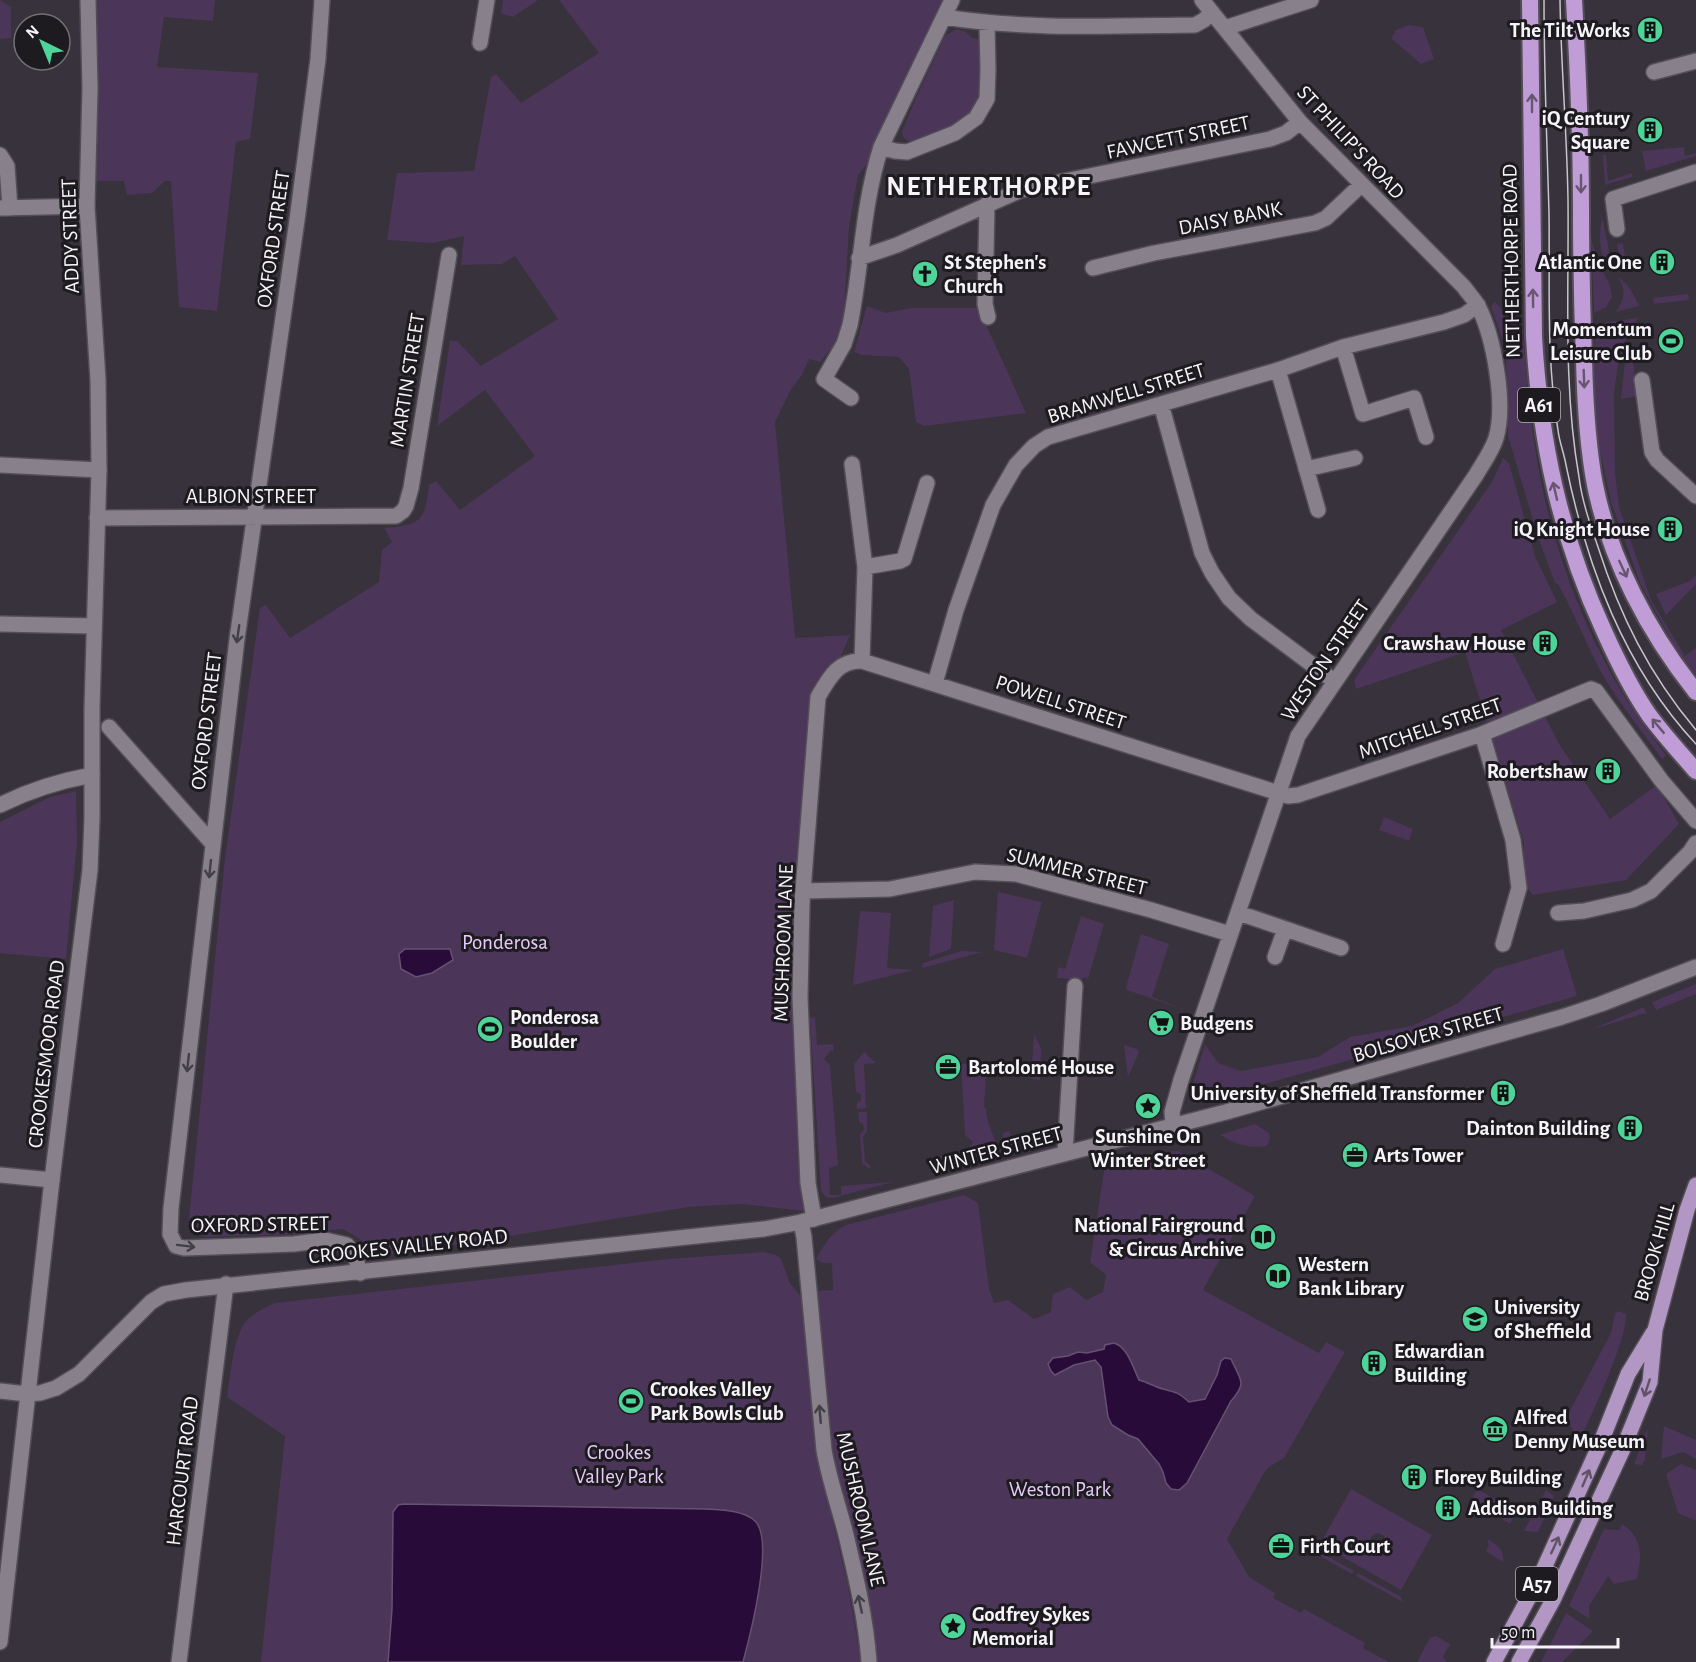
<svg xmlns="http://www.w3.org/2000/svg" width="1696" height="1662" font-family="'Alegreya Sans',sans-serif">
  <rect width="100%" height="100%" fill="#37323b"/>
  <path fill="#4b3659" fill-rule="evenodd" d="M0,0L11,7V38L0,39Z
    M94,0H215L213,21L164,17L157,67L258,73L250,139L236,142L217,311L179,307L171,181H165L152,193L127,195L124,181H97Z
    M503,0H538L513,17L501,13Z
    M559,0H952L881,147L858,175L849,227L844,313L835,344L820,362L809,359L802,375L791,389L775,422L795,638L850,635L833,674L818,697L792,900L798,1164L804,1211L742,1204L688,1207L398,1254L372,1252L360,1239L343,1229L295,1234L205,1237L196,1231L189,1219L225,858L260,608L266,605L290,638L379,582L382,550L392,542L384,528C420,525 425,522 429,485L436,481L460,510L535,456L485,390L437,426L450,341H457L481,366L558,319L515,256L502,264L461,265L464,236L432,243L387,240L397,173L474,171L491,77L496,74L521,103L599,53Z
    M1409,25L1423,27L1434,59L1421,64L1391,38L1396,30Z
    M956,29L965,31L972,38L978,39C987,69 985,122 947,130L946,127L916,140V142L908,141L903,137L902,131L920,89L945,36Z
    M1684,147L1685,156L1696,153V156L1646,171L1642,151Z
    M1603,155H1606L1608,181L1632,173V177L1605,185Z
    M1602,218L1608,244L1611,271C1598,256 1599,236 1602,218Z
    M1591,239L1600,265L1610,286L1612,297L1606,307L1594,313Z
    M1623,243L1627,271H1622L1617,244Z
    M1617,277C1629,283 1633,294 1639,306L1615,312C1625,301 1627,288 1617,277Z
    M1688,294L1689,300L1654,304L1653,298Z
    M1494,302L1496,303L1517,325L1522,326C1527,376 1530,426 1540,476C1552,538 1574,603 1604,660C1621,694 1643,725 1666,755L1662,759C1645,735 1626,712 1610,687C1589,654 1577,617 1558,584L1555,583L1539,540L1508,436L1506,349L1491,307Z
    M867,306L886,313L911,308H984L987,327L1026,413L924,426L916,422L909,369L899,357L861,355L854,352Z
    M1638,318L1630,329L1619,357L1614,392L1615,473L1619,507L1651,600L1685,656L1696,648V675L1674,645L1640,583L1611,502L1599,446L1594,384L1595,324Z
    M1633,362L1638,396L1621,399L1625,363Z
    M1503,458L1509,463L1535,556L1557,602L1501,630L1559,744L1610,819L1657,785L1679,824L1626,880L1533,895L1521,880L1524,843L1465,652L1356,689L1354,680L1492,482Z
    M1696,575V584L1666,615L1656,594L1690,581Z
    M76,791L77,842L66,959L0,953V822L50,797Z
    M1384,817L1413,829L1409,841L1379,830Z
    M998,892L1042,902L1027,958L994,950Z
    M954,900L951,949L929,957L933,906Z
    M860,911L891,913L887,968L914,970L853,985Z
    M1081,916L1104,924L1088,979L1083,977L1082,980L1057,978L1058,967L1065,969Z
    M1141,934L1169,944L1152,997L1188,1011L1127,990L1126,987Z
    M1563,949L1577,996L1194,1104L1189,1097L1205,1044L1218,1063L1241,1071L1318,1057L1350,1037L1412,1026L1458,1003L1495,969Z
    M961,951L982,952L922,968L923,963Z
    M1696,984V994L1656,1010L1652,1002Z
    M1644,1007L1646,1013L1590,1030Z
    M815,1017L817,1045L833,1044L834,1052L831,1050L824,1059L830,1065L838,1165L829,1168L830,1195H841V1186L893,1182L833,1198L826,1197L821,1191L810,1018Z
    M1034,1034L1041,1048L1040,1080L1031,1079Z
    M1124,1045L1137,1049L1139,1052L1128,1077Z
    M864,1052L876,1063L864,1064L866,1108L857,1109V1103L861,1100V1094L856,1092L854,1064Z
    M987,1062L984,1107L986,1108C987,1128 996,1136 998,1154L939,1169L938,1163L931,1165L930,1158L966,1151L973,1142L965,1135L961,1064Z
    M858,1112H867V1131L863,1137L865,1161L871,1166L869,1169L862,1163L860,1134L864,1130L863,1124L859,1122Z
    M1255,1124L1269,1133L1270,1138L1267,1146C1249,1149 1235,1144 1220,1135Z
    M1044,1127H1053L1052,1140L1008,1151L1002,1133L1009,1131L1014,1146L1046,1137Z
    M1178,1151L1255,1196L1203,1290L1319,1353L1326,1342L1345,1352L1284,1458L1269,1467L1264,1473L1227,1539L1249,1577L1275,1593L1273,1598L1301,1613L1304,1609L1365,1643L1363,1648L1389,1662H876L826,1436L817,1291L833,1290L832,1263H823L816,1259C824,1246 830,1232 846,1225L964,1195L975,1201L978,1204L989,1288L994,1303L1008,1300L1034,1319L1051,1312L1053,1294L1070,1287L1086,1300L1103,1292L1106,1275L1090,1262L1105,1165L1155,1152Z
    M764,1252L776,1255L781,1259L790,1283L805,1302L809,1387L819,1463L848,1586L861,1662H261L285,1436L227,1397C231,1374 232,1344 244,1324C251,1314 264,1308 275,1303L668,1259Z
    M1618,1311L1626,1314C1627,1340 1592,1415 1579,1441L1566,1418L1611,1333L1615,1314Z
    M1664,1426L1696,1440V1459L1683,1452L1661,1459Z
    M1648,1428L1645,1460L1642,1465L1634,1464Z
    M1681,1464L1696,1470V1521L1678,1513L1666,1474Z
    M1351,1489L1432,1535L1401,1590L1320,1544ZM1379,1533L1384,1536L1385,1541L1383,1545L1377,1547L1371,1544L1370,1539L1374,1534Z
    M1477,1489L1517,1511L1510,1524L1472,1499Z
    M1546,1490L1554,1496L1538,1532L1524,1531Z
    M1622,1524C1643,1537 1642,1557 1637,1579L1614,1584L1608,1576L1589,1606L1590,1619L1569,1606L1604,1529L1619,1530Z
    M1487,1539C1497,1544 1505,1550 1503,1562L1486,1551L1489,1545Z
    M1314,1549L1354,1571L1352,1574L1309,1550Z
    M1358,1573L1401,1597L1403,1602L1356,1576Z
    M1566,1613L1593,1631L1562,1662H1541Z
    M1436,1636L1450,1644L1443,1657L1447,1662H1417L1430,1638Z"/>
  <path fill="#290b39" stroke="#665173" stroke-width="1.5" d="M405,949H450L453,960L432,973L416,977L401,969L399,954Z
    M1114,1343C1128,1347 1133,1368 1139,1380C1147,1382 1155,1387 1163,1389C1175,1392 1180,1393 1189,1402L1205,1399L1217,1375L1221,1361L1225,1358L1231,1359C1240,1380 1248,1382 1231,1401L1187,1483L1179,1490L1171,1489L1166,1483L1163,1472L1159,1464L1138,1439L1128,1435L1112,1425L1108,1417L1101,1367L1095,1360L1074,1365L1055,1375L1051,1371L1048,1364L1053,1358L1068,1356L1078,1352L1087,1353L1104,1349L1105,1345Z
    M404,1504L706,1509C721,1510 743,1510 755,1521C775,1540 750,1636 743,1662H388L392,1609L393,1512L398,1505Z"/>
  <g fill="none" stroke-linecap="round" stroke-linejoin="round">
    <defs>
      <path id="minor" d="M322,0L318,59L297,220L237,639L171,1208L170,1234L176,1246L184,1248L294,1244L325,1240L347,1245L356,1259L360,1273
        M944,17C1027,30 1111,26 1195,25L1204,20L1212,12
        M1225,28L1311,0
        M480,43L487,0
        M1654,72L1696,61
        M881,147L895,151L907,152L955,133L976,118L987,99L988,70L987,24
        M0,155L7,166L10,208
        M987,204L985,304L988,317
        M0,208L87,206
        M1617,229L1613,199L1696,172
        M859,258L897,245L1021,190L1270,139L1286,133L1300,122
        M1093,268L1154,253L1315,223L1326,218L1361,185
        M1343,347L1363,414L1414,398L1426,437
        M1278,370L1318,510
        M1642,380L1652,452L1657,460L1696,496
        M851,398L824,379L844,344L850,325C862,265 862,207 881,147L952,0
        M1161,404L1202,553L1212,573L1229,598L1251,619L1334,681
        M852,464L865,567L862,661
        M0,465L99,470
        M1306,469L1355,458
        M97,518L396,516L403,511L406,506L411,488L449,255
        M865,567L900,561L904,559L927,483
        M0,624L94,626
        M935,683L956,610L993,505L1016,465L1034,446L1048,437L1278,370L1343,347L1444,322L1464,315L1478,305
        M109,727L212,843
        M1482,734L1513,840L1519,888L1503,944
        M0,805C30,790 59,781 92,775
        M803,891L890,889L975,872L1016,874L1151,910L1230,934
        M1239,913L1341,948
        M1558,913L1584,911L1632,900L1651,891L1690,852L1696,843
        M1275,957L1285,929
        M1173,1125L1172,1112L1181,1080L1298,736L1476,475C1483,463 1492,451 1496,438C1506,404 1494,337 1478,306C1474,299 1468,293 1464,287L1300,122L1202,0
        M1065,1153L1075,986
        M0,1175L52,1180
        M814,1219L808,1183L800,998L802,904L818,697C829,678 838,660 862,661L1288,796L1298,795L1482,734L1591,689L1596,691L1661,780L1696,821
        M801,1222L804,1237L824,1450C829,1479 839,1507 846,1535C856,1577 866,1619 869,1662
        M179,1662L226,1284"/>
      <path id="tertiary" d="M0,1391L27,1394L40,1393L56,1388L79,1374L151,1302L164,1294L186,1290L764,1229L801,1222L1226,1112L1562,1017L1601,1004L1696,967
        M0,1642L52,1180L90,870L92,818V708L99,470L98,380L87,206L90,88L88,0"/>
      <path id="primary" d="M1494,1662L1540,1577L1601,1442L1628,1374L1653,1333
        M1519,1662L1553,1600L1622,1451L1650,1382L1655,1330L1687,1210L1696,1185"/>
      <path id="trunk" d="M1530,0L1534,337C1540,441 1560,536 1604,631C1617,660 1631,689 1649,715C1663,734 1680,753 1696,771
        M1574,0C1578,70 1581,139 1581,209C1581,259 1582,309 1584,359C1585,401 1587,444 1595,485C1610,560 1649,633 1696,692"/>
    </defs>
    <use href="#minor" stroke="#534e56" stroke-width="18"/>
    <use href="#tertiary" stroke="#534e56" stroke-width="18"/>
    <use href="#primary" stroke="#534e56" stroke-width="18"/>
    <use href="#trunk" stroke="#534e56" stroke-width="20"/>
    <use href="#minor" stroke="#88818c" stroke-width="15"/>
    <use href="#tertiary" stroke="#88818c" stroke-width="15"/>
    <use href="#primary" stroke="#b296c4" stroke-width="15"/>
    <use href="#trunk" stroke="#c09dd7" stroke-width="16"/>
    <path stroke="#c7c4cb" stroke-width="1.5" d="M1544,0C1544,71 1547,142 1549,213C1550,284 1546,359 1558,430C1559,441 1564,453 1566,465C1587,567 1624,667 1696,744
      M1560,0C1561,67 1567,133 1568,200C1569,292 1563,386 1579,477C1582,501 1590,524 1598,547C1620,616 1649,674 1696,730"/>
  </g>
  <defs><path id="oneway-shaft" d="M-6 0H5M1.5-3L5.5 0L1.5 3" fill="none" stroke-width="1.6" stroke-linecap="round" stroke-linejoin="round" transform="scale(1.5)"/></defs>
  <g stroke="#665672">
    <use href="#oneway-shaft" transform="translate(1532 103) rotate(-90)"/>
    <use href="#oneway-shaft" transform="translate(1581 184) rotate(90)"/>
    <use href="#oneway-shaft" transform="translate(1533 298) rotate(-91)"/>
    <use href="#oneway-shaft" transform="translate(1584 379) rotate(88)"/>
    <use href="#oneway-shaft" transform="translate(1555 491) rotate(-103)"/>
    <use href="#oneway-shaft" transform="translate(1623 569) rotate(65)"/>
    <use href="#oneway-shaft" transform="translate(1658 726) rotate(-130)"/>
  </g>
  <g stroke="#423f45">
    <use href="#oneway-shaft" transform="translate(238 634) rotate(98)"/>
    <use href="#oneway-shaft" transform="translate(210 869) rotate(96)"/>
    <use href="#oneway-shaft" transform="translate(188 1063) rotate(96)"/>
    <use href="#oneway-shaft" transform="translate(186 1246) rotate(7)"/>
    <use href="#oneway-shaft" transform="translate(820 1414) rotate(-95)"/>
    <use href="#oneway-shaft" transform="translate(860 1604) rotate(-102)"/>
  </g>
  <g stroke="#605269">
    <use href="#oneway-shaft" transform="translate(1647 1388) rotate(108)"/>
    <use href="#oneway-shaft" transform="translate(1586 1478) rotate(-67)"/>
    <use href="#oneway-shaft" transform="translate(1555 1545) rotate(-65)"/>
  </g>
  <defs>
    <symbol id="building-disc" viewBox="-11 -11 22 22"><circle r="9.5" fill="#4ed399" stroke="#1d1b1f"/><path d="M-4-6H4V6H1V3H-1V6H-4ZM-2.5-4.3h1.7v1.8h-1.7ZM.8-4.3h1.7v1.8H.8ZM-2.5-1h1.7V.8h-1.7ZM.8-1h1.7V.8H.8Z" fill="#111"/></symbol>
    <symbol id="church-disc" viewBox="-11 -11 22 22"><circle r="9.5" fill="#4ed399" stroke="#1d1b1f"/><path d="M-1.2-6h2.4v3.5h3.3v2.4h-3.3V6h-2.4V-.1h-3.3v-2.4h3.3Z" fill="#111"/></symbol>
    <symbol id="stadium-disc" viewBox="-11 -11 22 22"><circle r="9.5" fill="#4ed399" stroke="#1d1b1f"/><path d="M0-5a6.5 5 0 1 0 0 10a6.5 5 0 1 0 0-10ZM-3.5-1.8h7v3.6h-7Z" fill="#111"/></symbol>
    <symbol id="supermarket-disc" viewBox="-11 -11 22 22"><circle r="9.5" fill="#4ed399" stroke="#1d1b1f"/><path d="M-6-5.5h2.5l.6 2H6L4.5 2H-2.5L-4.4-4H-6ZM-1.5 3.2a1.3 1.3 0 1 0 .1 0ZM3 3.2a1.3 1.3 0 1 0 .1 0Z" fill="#111"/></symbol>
    <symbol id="office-disc" viewBox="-11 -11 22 22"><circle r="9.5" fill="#4ed399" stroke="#1d1b1f"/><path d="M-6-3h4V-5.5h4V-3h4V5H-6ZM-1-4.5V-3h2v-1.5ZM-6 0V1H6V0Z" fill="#111"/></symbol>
    <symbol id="sight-disc" viewBox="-11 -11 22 22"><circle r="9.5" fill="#4ed399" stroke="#1d1b1f"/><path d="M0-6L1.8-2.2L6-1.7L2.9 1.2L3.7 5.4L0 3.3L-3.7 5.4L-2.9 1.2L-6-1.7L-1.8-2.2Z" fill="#111"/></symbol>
    <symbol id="library-disc" viewBox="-11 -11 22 22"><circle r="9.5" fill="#4ed399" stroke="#1d1b1f"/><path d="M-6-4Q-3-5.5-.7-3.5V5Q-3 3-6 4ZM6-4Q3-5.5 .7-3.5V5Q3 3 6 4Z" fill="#111"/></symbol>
    <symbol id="university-disc" viewBox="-11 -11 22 22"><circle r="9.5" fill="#4ed399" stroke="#1d1b1f"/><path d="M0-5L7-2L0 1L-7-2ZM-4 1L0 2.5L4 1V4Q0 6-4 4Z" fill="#111"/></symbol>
    <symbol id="museum-disc" viewBox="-11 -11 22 22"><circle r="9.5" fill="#4ed399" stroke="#1d1b1f"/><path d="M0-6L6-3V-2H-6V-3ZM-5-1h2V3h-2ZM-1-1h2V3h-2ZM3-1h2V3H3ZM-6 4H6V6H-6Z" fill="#111"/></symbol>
  </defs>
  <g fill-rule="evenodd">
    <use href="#building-disc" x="1635" y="15" width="30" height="30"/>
    <use href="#building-disc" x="1635" y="115" width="30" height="30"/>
    <use href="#building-disc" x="1647" y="247" width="30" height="30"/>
    <use href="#church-disc" x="910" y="259" width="30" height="30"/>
    <use href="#stadium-disc" x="1656" y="326" width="30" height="30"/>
    <use href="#building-disc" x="1655" y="514" width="30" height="30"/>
    <use href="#building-disc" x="1530" y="628" width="30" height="30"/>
    <use href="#building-disc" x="1593" y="756" width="30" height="30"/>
    <use href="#supermarket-disc" x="1146" y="1008" width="30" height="30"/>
    <use href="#stadium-disc" x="475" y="1014" width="30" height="30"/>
    <use href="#office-disc" x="933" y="1052" width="30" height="30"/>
    <use href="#building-disc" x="1488" y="1078" width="30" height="30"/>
    <use href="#sight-disc" x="1133" y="1091" width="30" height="30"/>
    <use href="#building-disc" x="1615" y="1113" width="30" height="30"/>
    <use href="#office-disc" x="1340" y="1140" width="30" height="30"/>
    <use href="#library-disc" x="1248" y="1222" width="30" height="30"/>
    <use href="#library-disc" x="1263" y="1261" width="30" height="30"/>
    <use href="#university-disc" x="1460" y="1304" width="30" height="30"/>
    <use href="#building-disc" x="1359" y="1348" width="30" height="30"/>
    <use href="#stadium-disc" x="616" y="1386" width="30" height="30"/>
    <use href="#museum-disc" x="1480" y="1414" width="30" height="30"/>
    <use href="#building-disc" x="1399" y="1462" width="30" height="30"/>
    <use href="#building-disc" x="1433" y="1493" width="30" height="30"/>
    <use href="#office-disc" x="1266" y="1531" width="30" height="30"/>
    <use href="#sight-disc" x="938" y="1611" width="30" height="30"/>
  </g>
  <g text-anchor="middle" stroke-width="6" stroke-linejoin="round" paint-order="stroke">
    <g fill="#1d1b1f" stroke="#b5b2b8" stroke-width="1.5">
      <rect x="1518" y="388" width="42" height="34" rx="4.5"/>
      <rect x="1516" y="1567" width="42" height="34" rx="4.5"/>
    </g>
    <g font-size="20" font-weight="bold" fill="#f6f3f9">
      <text x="1539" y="412">A61</text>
      <text x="1537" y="1591">A57</text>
    </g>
    <g font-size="21" font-weight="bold" fill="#f6f3f9" stroke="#1d1b1f" text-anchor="start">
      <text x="1630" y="37" text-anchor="end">The Tilt Works</text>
      <text x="1630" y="125" text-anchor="end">iQ Century<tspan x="1630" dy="24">Square</tspan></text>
      <text x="944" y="269">St Stephen's<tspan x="944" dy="24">Church</tspan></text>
      <text x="1642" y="269" text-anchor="end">Atlantic One</text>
      <text x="1652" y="336" text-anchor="end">Momentum<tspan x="1652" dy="24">Leisure Club</tspan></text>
      <text x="1650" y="536" text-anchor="end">iQ Knight House</text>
      <text x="1526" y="650" text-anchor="end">Crawshaw House</text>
      <text x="1588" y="778" text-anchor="end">Robertshaw</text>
      <text x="510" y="1024">Ponderosa<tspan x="510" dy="24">Boulder</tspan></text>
      <text x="1180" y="1030">Budgens</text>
      <text x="968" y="1074">Bartolomé House</text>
      <text x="1484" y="1100" text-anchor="end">University of Sheffield Transformer</text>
      <text x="1610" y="1135" text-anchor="end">Dainton Building</text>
      <text x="1148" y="1143" text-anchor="middle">Sunshine On<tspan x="1148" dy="24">Winter Street</tspan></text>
      <text x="1374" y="1162">Arts Tower</text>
      <text x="1244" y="1232" text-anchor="end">National Fairground<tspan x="1244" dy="24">&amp; Circus Archive</tspan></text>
      <text x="1298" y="1271">Western<tspan x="1298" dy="24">Bank Library</tspan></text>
      <text x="1494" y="1314">University<tspan x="1494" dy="24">of Sheffield</tspan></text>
      <text x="1394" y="1358">Edwardian<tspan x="1394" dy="24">Building</tspan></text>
      <text x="650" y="1396">Crookes Valley<tspan x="650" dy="24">Park Bowls Club</tspan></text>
      <text x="1514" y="1424">Alfred<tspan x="1514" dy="24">Denny Museum</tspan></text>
      <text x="1434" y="1484">Florey Building</text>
      <text x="1468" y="1515">Addison Building</text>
      <text x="1300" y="1553">Firth Court</text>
      <text x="972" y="1621">Godfrey Sykes<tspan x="972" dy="24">Memorial</tspan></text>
    </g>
    <g font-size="21" fill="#f6f3f9" stroke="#1d1b1f">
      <text transform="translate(1178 137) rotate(-12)" y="7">FAWCETT STREET</text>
      <text transform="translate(1351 142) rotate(47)" y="7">ST PHILIP'S ROAD</text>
      <text transform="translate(1230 218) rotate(-11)" y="7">DAISY BANK</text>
      <text transform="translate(70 236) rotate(-92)" y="7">ADDY STREET</text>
      <text transform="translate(273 239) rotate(-82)" y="7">OXFORD STREET</text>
      <text transform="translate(1511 261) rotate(-91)" y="7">NETHERTHORPE ROAD</text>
      <text transform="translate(407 380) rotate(-81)" y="7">MARTIN STREET</text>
      <text transform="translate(1126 393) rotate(-17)" y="7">BRAMWELL STREET</text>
      <text x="251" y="503">ALBION STREET</text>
      <text transform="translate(1325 660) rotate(-56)" y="7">WESTON STREET</text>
      <text transform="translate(1061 702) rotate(18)" y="7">POWELL STREET</text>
      <text transform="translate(206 721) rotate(-83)" y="7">OXFORD STREET</text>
      <text transform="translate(1430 728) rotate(-19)" y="7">MITCHELL STREET</text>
      <text transform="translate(1077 871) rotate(14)" y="7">SUMMER STREET</text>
      <text transform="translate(783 943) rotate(-88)" y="7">MUSHROOM LANE</text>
      <text transform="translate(1428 1034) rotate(-16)" y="7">BOLSOVER STREET</text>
      <text transform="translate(46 1054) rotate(-83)" y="7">CROOKESMOOR ROAD</text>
      <text transform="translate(996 1150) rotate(-15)" y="7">WINTER STREET</text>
      <text transform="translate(260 1224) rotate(-1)" y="7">OXFORD STREET</text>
      <text transform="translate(408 1246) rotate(-6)" y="7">CROOKES VALLEY ROAD</text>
      <text transform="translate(1654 1252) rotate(-74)" y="7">BROOK HILL</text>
      <text transform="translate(182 1471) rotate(-83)" y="7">HARCOURT ROAD</text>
      <text transform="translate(861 1509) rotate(77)" y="7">MUSHROOM LANE</text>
    </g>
    <g font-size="21" fill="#e7cbfa" stroke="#1d1b1f">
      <text x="505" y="949">Ponderosa</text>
      <text x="619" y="1459">Crookes<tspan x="619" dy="24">Valley Park</tspan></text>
      <text x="1060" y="1496">Weston Park</text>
    </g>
    <g font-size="27" font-weight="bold" letter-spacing="1.5" fill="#f6f3f9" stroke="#1d1b1f">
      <text x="989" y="195">NETHERTHORPE</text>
    </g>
  </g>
  <g transform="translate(42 42) rotate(317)"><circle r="28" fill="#1d1b1f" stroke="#747176" stroke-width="1.5"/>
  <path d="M0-4.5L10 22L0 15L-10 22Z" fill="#4ed399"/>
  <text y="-9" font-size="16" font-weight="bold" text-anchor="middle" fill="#f6f3f9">N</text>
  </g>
  <path d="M1492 1638v9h126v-9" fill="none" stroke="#f6f3f9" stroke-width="3"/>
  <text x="1501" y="1638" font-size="18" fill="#f6f3f9" stroke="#1d1b1f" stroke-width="4.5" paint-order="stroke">50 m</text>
</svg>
